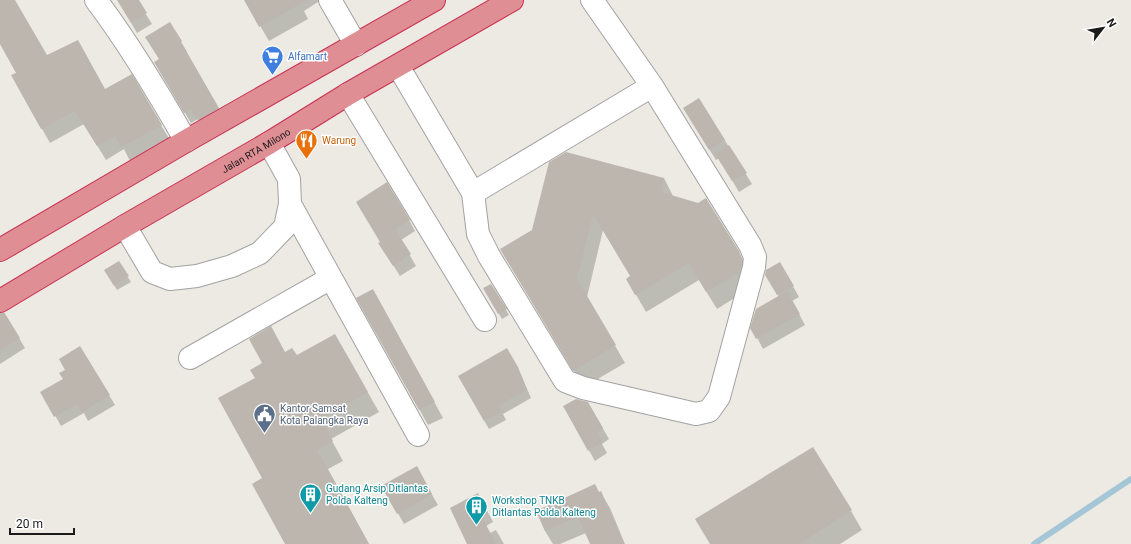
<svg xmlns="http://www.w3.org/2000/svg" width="1131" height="544" font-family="Roboto,sans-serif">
  <rect width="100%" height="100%" fill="#eceae2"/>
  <path fill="#0003" d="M0,0H14L47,57L105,90L131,76L170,140L130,161L124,149L106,160L84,124L50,143L12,76L17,73L0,42Z
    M118,0H137L152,24L137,33Z
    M245,0H321L304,11L308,19L269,41Z
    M170,23L187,52L186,53L224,118L205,129L198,119L191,123L155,62L160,60Z
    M699,99L752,184L739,192L719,158L716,160L690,119Z
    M664,178L673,196L738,251L748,269L749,289L717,309L699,280L646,312L627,279L631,276L603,230L587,297L625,363L584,387L501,250Z
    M357,202L409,220L415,231L401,240L416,266L400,276L386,254L381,242Z
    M118,262L131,282L117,290L105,270Z
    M780,263L799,297L792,301L805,325L763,349L752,328L779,297L766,275Z
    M491,285L509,315L502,319L484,289Z
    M358,298L382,306L443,418L428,425Z
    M0,328L19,338L25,348L0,364Z
    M507,349L522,377L531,398L503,414L506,420L489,429L459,377Z
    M285,353L296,356L346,354L379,412L331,439L343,461L328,469L369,544H286L256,378Z
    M67,370L109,395L115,405L88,421L84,413L61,426L42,392L64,380Z
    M588,403L609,439L602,444L607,453L595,461L565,407Z
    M416,467L438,505L404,524L383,487Z
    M601,493L610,508L625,544H591L586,533L560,544H553L545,531L537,511Z
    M484,505L493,522L486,526L490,533L496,530L504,544H468Z
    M851,511L862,530L840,544H711Z"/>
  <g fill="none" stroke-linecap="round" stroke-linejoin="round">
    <path stroke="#a5c6d7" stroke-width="6" d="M1034,544L1131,479"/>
  </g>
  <path fill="#bcb6af" d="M0,0H15L47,55L78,40L105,89L132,74L162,125L121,147L115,136L97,146L75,111L41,129L11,75L16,73L0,44Z
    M117,0H139L147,13L131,23Z
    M244,0H307L259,27Z
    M170,22L182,41L181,42L219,108L198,120L191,110L184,113L154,62L159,59L145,37Z
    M699,98L725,140L709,150L683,108Z
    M729,145L747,173L732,181L715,154Z
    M566,152L664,178L661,192L698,203L706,198L739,251L742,259L740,272L706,292L689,263L635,295L626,279L630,276L593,214L577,279L616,345L573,371L500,249L532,230L549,162Z
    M387,182L410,220L395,229L411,254L393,266L378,243L380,242L356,202Z
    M119,261L129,276L114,286L104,270Z
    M780,262L794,286L777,295L765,275L766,270Z
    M491,284L507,309L498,314L483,288Z
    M373,289L435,402L419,410L356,298Z
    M787,291L800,314L756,339L750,328L756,309Z
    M4,312L20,338L0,350V313Z
    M271,326L285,352L292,348L297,355L335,334L368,392L321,419L333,441L317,450L369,544H285L252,484L262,478L218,398L255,378L250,370L262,363L249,339Z
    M80,346L110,395L82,412L77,404L54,417L40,392L63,379L59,373L65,370L59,359Z
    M507,348L518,367L527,390L499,405L502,411L484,421L458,376Z
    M576,399L588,402L603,428L597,432L602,442L588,451L563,406Z
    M813,447L852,510L799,544H710L695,519Z
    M417,466L432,494L397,514L381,486Z
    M595,484L599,492L601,491L624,544H590L578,517L545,531L536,511Z
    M478,493L487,511L481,515L496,544H467L450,508Z"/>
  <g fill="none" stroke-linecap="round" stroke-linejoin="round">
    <defs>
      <path id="minor" d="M96,0C130,45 158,92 186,141
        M330,0L356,45
        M398,66L473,193L478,234L489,256L565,381L583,388L696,414L709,411L719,397L754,267L755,257L750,245L652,86L592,0
        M348,94L485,320
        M473,193L652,86
        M290,204L418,435
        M125,226L152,272L170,279L197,276L232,266L260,253L285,227L290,204L289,179L269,143
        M190,358L331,278"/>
      <g id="highway">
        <path d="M0,250L186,141L434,0"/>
        <path id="s1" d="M0,301L125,226L269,143L348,94L512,0"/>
      </g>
    </defs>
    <use href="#minor" stroke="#a2a2a2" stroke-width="24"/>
    <use href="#highway" stroke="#c93053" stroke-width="24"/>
    <use href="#minor" stroke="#fff" stroke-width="22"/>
    <use href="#highway" stroke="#df8e94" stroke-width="22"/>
  </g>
  <defs>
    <symbol id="supermarket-pin" viewBox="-11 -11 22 30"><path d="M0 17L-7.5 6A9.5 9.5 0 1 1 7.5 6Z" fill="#3f7fe0" stroke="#fff"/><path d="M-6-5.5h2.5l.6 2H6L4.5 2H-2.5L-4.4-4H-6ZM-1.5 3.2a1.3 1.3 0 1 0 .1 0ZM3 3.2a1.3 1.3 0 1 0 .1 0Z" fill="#fff"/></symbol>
    <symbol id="restaurant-pin" viewBox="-11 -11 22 30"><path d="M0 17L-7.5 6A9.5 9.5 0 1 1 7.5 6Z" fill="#e8710a" stroke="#fff"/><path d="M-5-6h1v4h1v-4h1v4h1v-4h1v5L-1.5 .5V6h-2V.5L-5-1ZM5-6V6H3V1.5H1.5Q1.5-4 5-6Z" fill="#fff"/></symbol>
    <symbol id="civic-pin" viewBox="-11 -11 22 30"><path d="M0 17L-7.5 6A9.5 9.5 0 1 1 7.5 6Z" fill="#5c6f8a" stroke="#fff"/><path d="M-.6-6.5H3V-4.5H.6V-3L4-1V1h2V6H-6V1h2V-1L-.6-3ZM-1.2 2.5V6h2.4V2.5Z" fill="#fff"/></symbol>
    <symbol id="building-pin" viewBox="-11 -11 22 30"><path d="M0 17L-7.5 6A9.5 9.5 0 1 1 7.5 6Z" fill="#0f9aa8" stroke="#fff"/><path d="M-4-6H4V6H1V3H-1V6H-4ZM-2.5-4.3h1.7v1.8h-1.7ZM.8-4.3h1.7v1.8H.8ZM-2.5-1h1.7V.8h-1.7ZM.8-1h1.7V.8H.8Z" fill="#fff"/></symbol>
  </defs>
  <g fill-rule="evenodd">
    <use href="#supermarket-pin" x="260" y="44" width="25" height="34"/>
    <use href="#restaurant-pin" x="294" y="128" width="25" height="34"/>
    <use href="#civic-pin" x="252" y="402" width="25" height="34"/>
    <use href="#building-pin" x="298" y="482" width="25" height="34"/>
    <use href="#building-pin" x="464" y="494" width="25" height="34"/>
  </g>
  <g text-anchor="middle" stroke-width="3" stroke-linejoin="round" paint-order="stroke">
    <g font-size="10" fill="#366cbe" stroke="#fff" text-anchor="start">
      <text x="288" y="60">Alfamart</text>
    </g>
    <g font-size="10" fill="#c56008" stroke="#fff" text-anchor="start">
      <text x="322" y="144">Warung</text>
    </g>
    <g font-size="10" fill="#1b1b1b" stroke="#fff">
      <text dy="4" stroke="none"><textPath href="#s1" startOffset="297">Jalan RTA Milono</textPath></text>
    </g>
    <g font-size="10" fill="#4e5e75" stroke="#fff" text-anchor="start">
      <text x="280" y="412">Kantor Samsat<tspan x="280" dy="12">Kota Palangka Raya</tspan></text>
    </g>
    <g font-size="10" fill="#0d838f" stroke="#fff" text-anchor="start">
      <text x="326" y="492">Gudang Arsip Ditlantas<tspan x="326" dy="12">Polda Kalteng</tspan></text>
      <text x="492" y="504">Workshop TNKB<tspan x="492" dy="12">Ditlantas Polda Kalteng</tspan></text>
    </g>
  </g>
  <g transform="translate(1103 28) rotate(59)" stroke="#ffffff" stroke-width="3" paint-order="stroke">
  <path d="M0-3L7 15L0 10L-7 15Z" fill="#1b1b1b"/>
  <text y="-6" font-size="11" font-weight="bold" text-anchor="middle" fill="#1b1b1b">N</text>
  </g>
  <path d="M10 528v6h64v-6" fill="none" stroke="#1b1b1b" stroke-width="2"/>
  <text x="16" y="528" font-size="12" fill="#1b1b1b" stroke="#ffffff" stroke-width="3" paint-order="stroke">20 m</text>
</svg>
